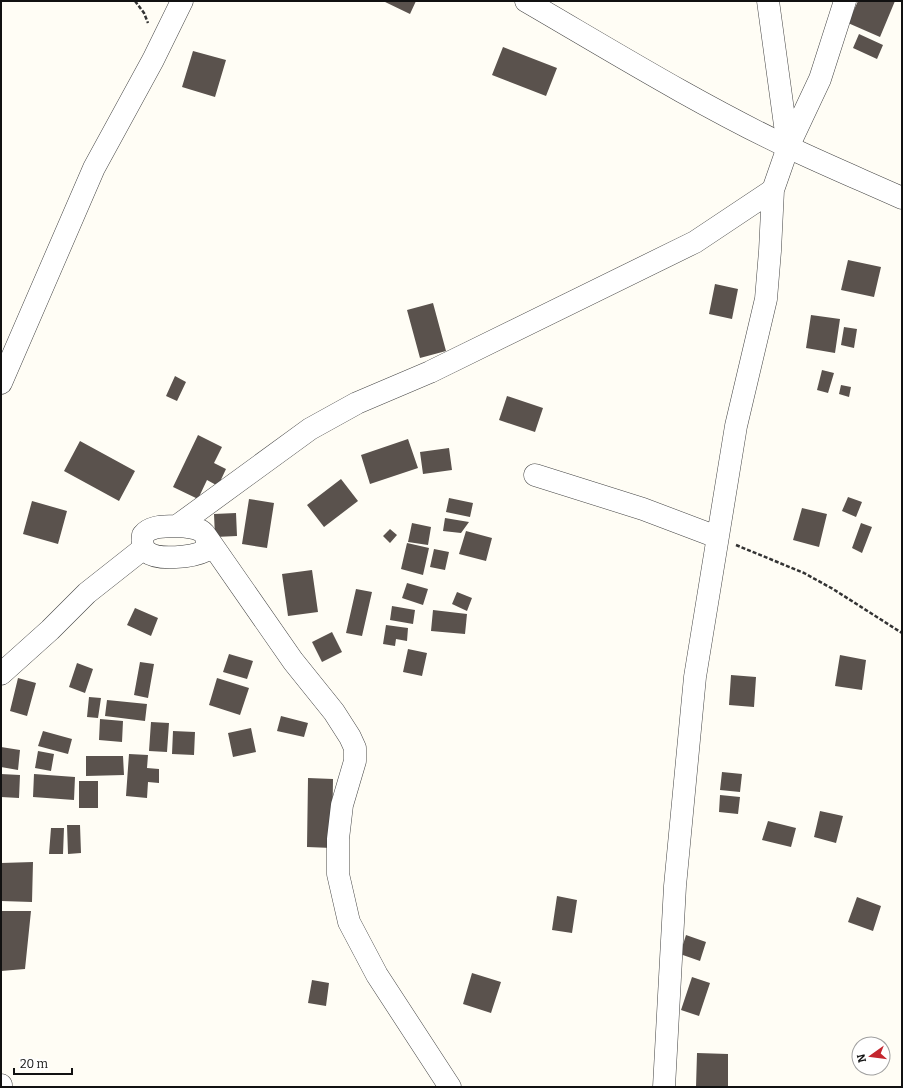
<svg xmlns="http://www.w3.org/2000/svg" width="903" height="1088" font-family="Bitter,serif">
  <rect width="100%" height="100%" fill="#fffdf5"/>
  <path fill="#5a524d" d="M383,1H416L410,14Z
    M858,1H895L880,37L848,23Z
    M859,34L883,45L877,59L853,48Z
    M503,47L557,68L546,96L492,75Z
    M193,51L226,60L215,97L182,87Z
    M848,260L881,267L874,297L841,290Z
    M715,284L738,289L732,319L709,314Z
    M433,303L446,351L420,358L407,310Z
    M811,315L840,319L835,353L806,348Z
    M844,327L857,329L854,348L841,345Z
    M822,370L834,373L828,393L817,390Z
    M175,376L186,382L177,401L166,396Z
    M841,385L851,387L849,397L839,394Z
    M507,396L543,408L535,432L499,420Z
    M198,435L222,447L214,463L226,469L218,486L207,480L198,499L173,487Z
    M408,439L418,468L370,484L361,455Z
    M80,441L135,471L119,501L64,471Z
    M449,448L452,470L423,474L420,452Z
    M341,479L358,501L324,527L307,505Z
    M848,497L862,502L856,517L842,511Z
    M449,498L473,503L470,517L446,512Z
    M249,499L274,503L267,548L242,544Z
    M32,501L67,511L58,544L23,534Z
    M802,508L827,514L819,547L793,540Z
    M236,513L237,536L215,537L214,514Z
    M445,518L469,522L461,533L443,531Z
    M412,523L431,527L428,545L408,542Z
    M861,523L872,527L862,553L852,548Z
    M390,529L397,535L390,543L383,536Z
    M466,531L492,538L486,561L459,554Z
    M407,543L429,548L423,575L401,569Z
    M434,549L449,552L445,570L430,567Z
    M312,570L318,612L288,616L282,574Z
    M407,583L428,589L423,605L402,598Z
    M356,589L372,592L362,636L346,633Z
    M457,592L472,598L467,611L452,604Z
    M392,606L415,610L413,624L390,620Z
    M135,608L158,618L151,636L127,625Z
    M433,610L467,614L465,634L431,631Z
    M386,625L408,628L407,641L396,639L395,646L383,644Z
    M332,632L342,652L322,662L312,642Z
    M408,649L427,653L422,676L403,672Z
    M229,654L253,661L247,679L223,672Z
    M840,655L866,660L862,690L835,686Z
    M140,662L154,664L148,698L134,695Z
    M77,663L93,669L85,693L69,687Z
    M731,675L756,677L754,707L729,705Z
    M18,678L36,683L27,716L10,711Z
    M217,678L249,688L240,715L209,705Z
    M89,697L101,698L98,718L87,717Z
    M107,700L147,704L145,721L105,716Z
    M281,716L308,723L304,737L277,731Z
    M100,719L123,721L122,742L99,740Z
    M151,722L169,723L167,752L149,751Z
    M251,728L256,752L233,757L228,733Z
    M43,731L72,739L68,754L38,746Z
    M173,731L195,732L194,755L172,754Z
    M1,747L20,750L18,770L1,767Z
    M38,751L54,754L51,771L35,768Z
    M129,754L148,755L147,768L159,769V783L148,782L147,798L126,796Z
    M86,756H123L124,775L86,776Z
    M722,772L742,774L740,792L720,790Z
    M1,774L20,775L19,798L1,797Z
    M34,774L75,777L74,800L33,797Z
    M308,778L333,779L332,848L307,847Z
    M79,781H98V808H79Z
    M720,795L740,797L738,814L719,812Z
    M820,811L843,816L836,843L814,837Z
    M768,821L796,828L791,847L762,840Z
    M67,825H80L81,853L68,854Z
    M51,828H64L63,854H49Z
    M33,862L32,902L1,901V863Z
    M557,896L577,900L572,933L552,930Z
    M857,897L881,906L873,931L848,922Z
    M1,911H31L25,969L1,971Z
    M686,935L706,942L700,961L680,954Z
    M472,973L501,982L491,1013L463,1004Z
    M692,977L710,983L699,1016L681,1010Z
    M312,980L329,983L326,1006L308,1003Z
    M697,1053L728,1054V1087H696Z"/>
  <g fill="none" stroke-linecap="round" stroke-linejoin="round">
    <defs>
      <path id="minor" d="M768,1L788,147
        M1,383L94,168L153,60L182,1
        M535,475L643,509L717,537
        M177,526L310,429L357,403L430,372L695,242L773,190
        M177,526C193,527 213,528 205,551C193,557 158,561 147,552C142,548 142,541 143,535C151,525 165,527 177,526Z
        M206,536L293,661L334,712L350,737L355,748V761L342,805L338,839V874L349,922L377,975L450,1087
        M1,674L50,630L87,593L144,548
        M1,1085V1087
        M664,1087L675,886L695,677L736,426L766,299L770,251L773,190L788,147L820,79L845,1"/>
      <path id="tertiary" d="M526,1C612,51 698,104 788,147C826,165 864,181 902,198"/>
    </defs>
    <use href="#minor" stroke="#444" stroke-width="23"/>
    <use href="#tertiary" stroke="#444" stroke-width="23"/>
    <path stroke="#333" stroke-width="2.5" stroke-dasharray="4 2" stroke-linecap="butt" d="M135,1L144,13L148,23
      M736,545L804,573L833,589L902,633"/>
    <use href="#minor" stroke="#fff" stroke-width="22"/>
    <use href="#tertiary" stroke="#fff" stroke-width="22"/>
  </g>
  <rect width="903" height="1088" fill="none" stroke="#111111" stroke-width="4"/>
  <g transform="translate(871 1056) rotate(256)"><circle r="19" fill="#ffffff" stroke="#a0a0a0"/>
  <path d="M0-3L7 15L0 10L-7 15Z" fill="#c4262e"/>
  <text y="-6" font-size="11" font-weight="bold" text-anchor="middle" fill="#111111">N</text>
  </g>
  <path d="M14 1068v6h58v-6" fill="none" stroke="#111111" stroke-width="2"/>
  <text x="20" y="1068" font-size="12" fill="#111111" stroke="#ffffff" stroke-width="3" paint-order="stroke">20 m</text>
</svg>
